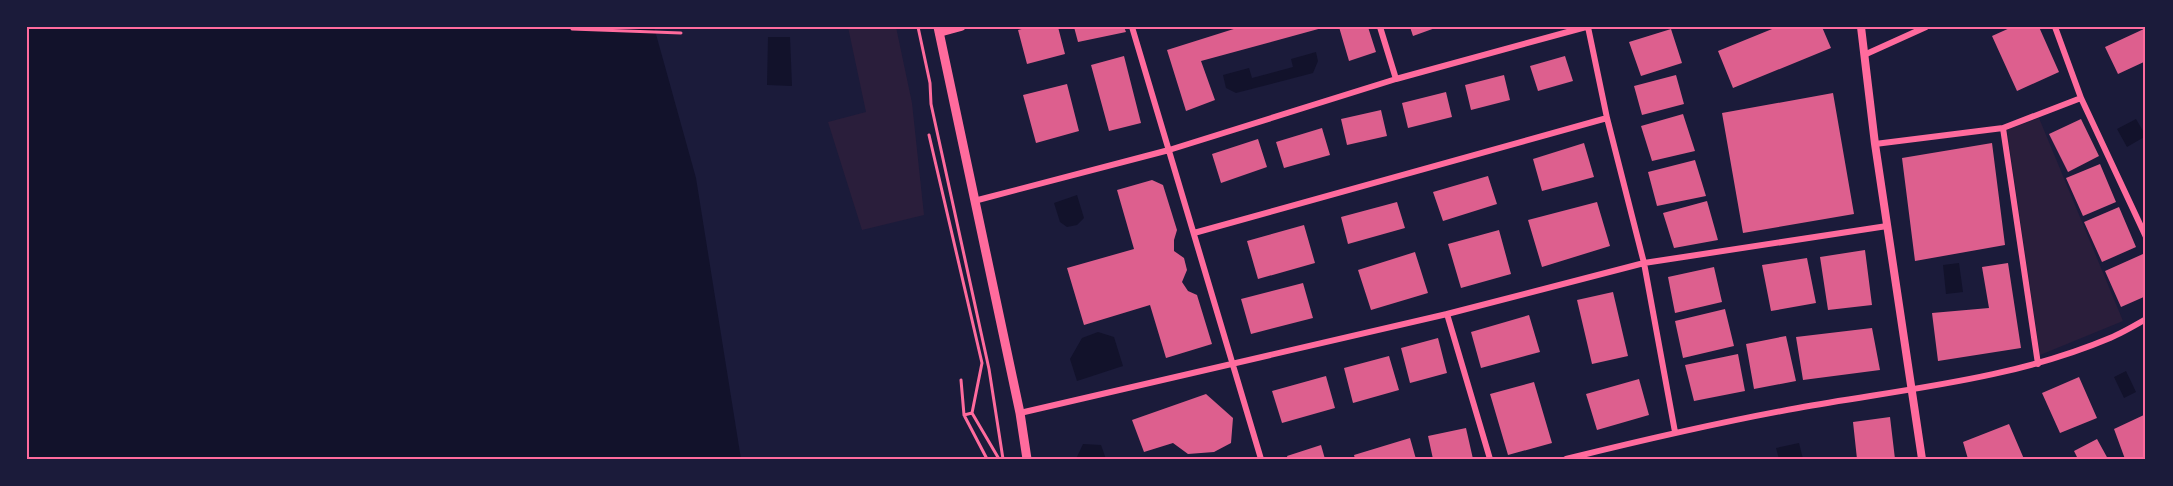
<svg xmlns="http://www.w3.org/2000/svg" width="2173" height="486" font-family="Karla,sans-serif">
  <rect width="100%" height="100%" fill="#1b1b3a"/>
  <path fill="#2a1e3b" d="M848,27H896L912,103L924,215L862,230L828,122L866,112Z
    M2039,118L2123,321L2040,355L2007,130Z"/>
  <path fill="#12122b" d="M27,27H654L696,178L741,459H27Z
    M768,37H790L792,86L767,85Z
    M1316,52L1318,61L1313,73L1236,93L1226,88L1223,75L1249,68L1252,78L1293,67L1291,59Z
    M2136,119L2146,136L2127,147L2117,129Z
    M1077,195L1084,218L1077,225L1067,227L1060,222L1054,203Z
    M1959,263L1963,292L1946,294L1943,265Z
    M1098,332L1114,337L1123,366L1077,381L1070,359L1082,338Z
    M2126,371L2136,392L2124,398L2114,377Z
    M1799,443L1803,459H1779L1776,448Z
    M1083,444L1101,445L1106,459H1076Z"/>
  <path fill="#dd5f8e" d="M1029,27H1058L1065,54L1027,64L1018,30Z
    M1074,27H1124L1126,32L1078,42Z
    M1240,27L1322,28L1201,61L1215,100L1186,111L1167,50Z
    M1339,27H1368L1376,52L1349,61Z
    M1410,27H1438L1413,36Z
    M1777,27H1822L1831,48L1733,88L1718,51Z
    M2012,27H2039L2059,72L2017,91L1992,36Z
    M2146,28V61L2118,74L2105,47Z
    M1671,29L1682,63L1641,76L1629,42Z
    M1124,56L1141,123L1109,131L1091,65Z
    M1565,56L1573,81L1538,91L1530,66Z
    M1504,75L1510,100L1471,110L1465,85Z
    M1676,75L1684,104L1642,115L1634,86Z
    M1067,84L1079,131L1036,143L1023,95Z
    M1446,92L1452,117L1408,128L1402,103Z
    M1833,93L1854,214L1743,233L1722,113Z
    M1381,110L1387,136L1347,145L1341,119Z
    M1683,114L1695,151L1652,161L1641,126Z
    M2081,119L2099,156L2068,172L2049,134Z
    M1322,128L1330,155L1284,168L1276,142Z
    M1258,139L1267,167L1221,183L1212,154Z
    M1584,143L1594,177L1542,191L1533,159Z
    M1992,143L2005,245L1915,261L1902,158Z
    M1695,160L1706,196L1657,206L1648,172Z
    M2100,164L2116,202L2083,216L2066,178Z
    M1488,176L1497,204L1443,221L1433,192Z
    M1152,180L1163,185L1177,230L1174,240V251L1184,258L1187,270L1182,282L1188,291L1197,295L1212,344L1166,358L1150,305L1084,325L1067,268L1134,249L1117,190Z
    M1707,201L1718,240L1674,248L1663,213Z
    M1397,202L1405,228L1348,244L1341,217Z
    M1597,202L1610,246L1542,267L1528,220Z
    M2119,207L2136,247L2102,262L2084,222Z
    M1304,225L1315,263L1258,279L1247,241Z
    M1499,230L1511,274L1461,288L1448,244Z
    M1865,250L1872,305L1828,310L1820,257Z
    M1415,252L1428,293L1371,310L1358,270Z
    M2143,254L2146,262V296L2121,307L2105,271Z
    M1807,258L1816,303L1771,311L1762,265Z
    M2008,263L2021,348L1938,361L1932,313L1989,308L1982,267Z
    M1714,267L1722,302L1675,313L1668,277Z
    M1303,283L1313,318L1251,334L1241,299Z
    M1613,292L1628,356L1592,364L1577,300Z
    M1725,309L1734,346L1683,358L1675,321Z
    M1529,315L1540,352L1481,368L1471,332Z
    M1872,328L1880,370L1803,380L1796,337Z
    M1786,336L1796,381L1754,389L1746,344Z
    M1438,338L1447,373L1410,383L1401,348Z
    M1738,354L1745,391L1694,401L1685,365Z
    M1389,356L1399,390L1353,403L1344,368Z
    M1326,376L1335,408L1282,423L1272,391Z
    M2079,377L2097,418L2060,433L2042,393Z
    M1639,379L1649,415L1597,430L1586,394Z
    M1534,382L1552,443L1508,455L1490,394Z
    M1206,394L1233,418L1231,443L1214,452L1188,454L1173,443L1144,452L1132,420Z
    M2146,414V459H2125L2114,429Z
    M1890,417L1895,459H1857L1853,422Z
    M2009,424L2024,459H1968L1963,442Z
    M1466,428L1473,459H1433L1428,436Z
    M1410,438L1416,459H1355L1354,455Z
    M2097,439L2108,459H2078L2074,451Z
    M1321,445L1325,459H1288L1287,456Z"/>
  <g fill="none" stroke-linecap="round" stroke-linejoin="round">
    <path stroke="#ff6b9d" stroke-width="3" d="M918,27L930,83L931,104L989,369L1003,459
      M572,29L681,33
      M929,135L982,363L972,413L999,459
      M961,380L964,415
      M972,413L964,415L987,459"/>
    <path stroke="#ff6b9d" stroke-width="6" d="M1132,27L1261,459
      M1380,27L1396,79
      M1588,27L1607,118L1644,263L1675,432
      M2055,27L2081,98L2146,237
      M1864,55L1926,27
      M2003,128L2038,364
      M1875,144L2003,128L2081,98
      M974,201L1169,150L1396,79L1586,27
      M1194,233L1607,118
      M1447,314L1490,459
      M1020,413L1447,314L1644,263L1887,226
      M1566,459C1643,440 1720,422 1798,408C1903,389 2011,380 2110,338C2122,333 2134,326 2146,319"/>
    <path stroke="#ff6b9d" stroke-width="8" d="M1861,27L1875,144L1922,459
      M939,33L961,27"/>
    <path stroke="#ff6b9d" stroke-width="9" d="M938,27L1020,413L1027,459"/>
  </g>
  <rect width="2173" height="486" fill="none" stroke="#1b1b3a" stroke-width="57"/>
  <rect x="28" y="28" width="2116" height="430" fill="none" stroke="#ff6b9d" stroke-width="2"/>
</svg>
